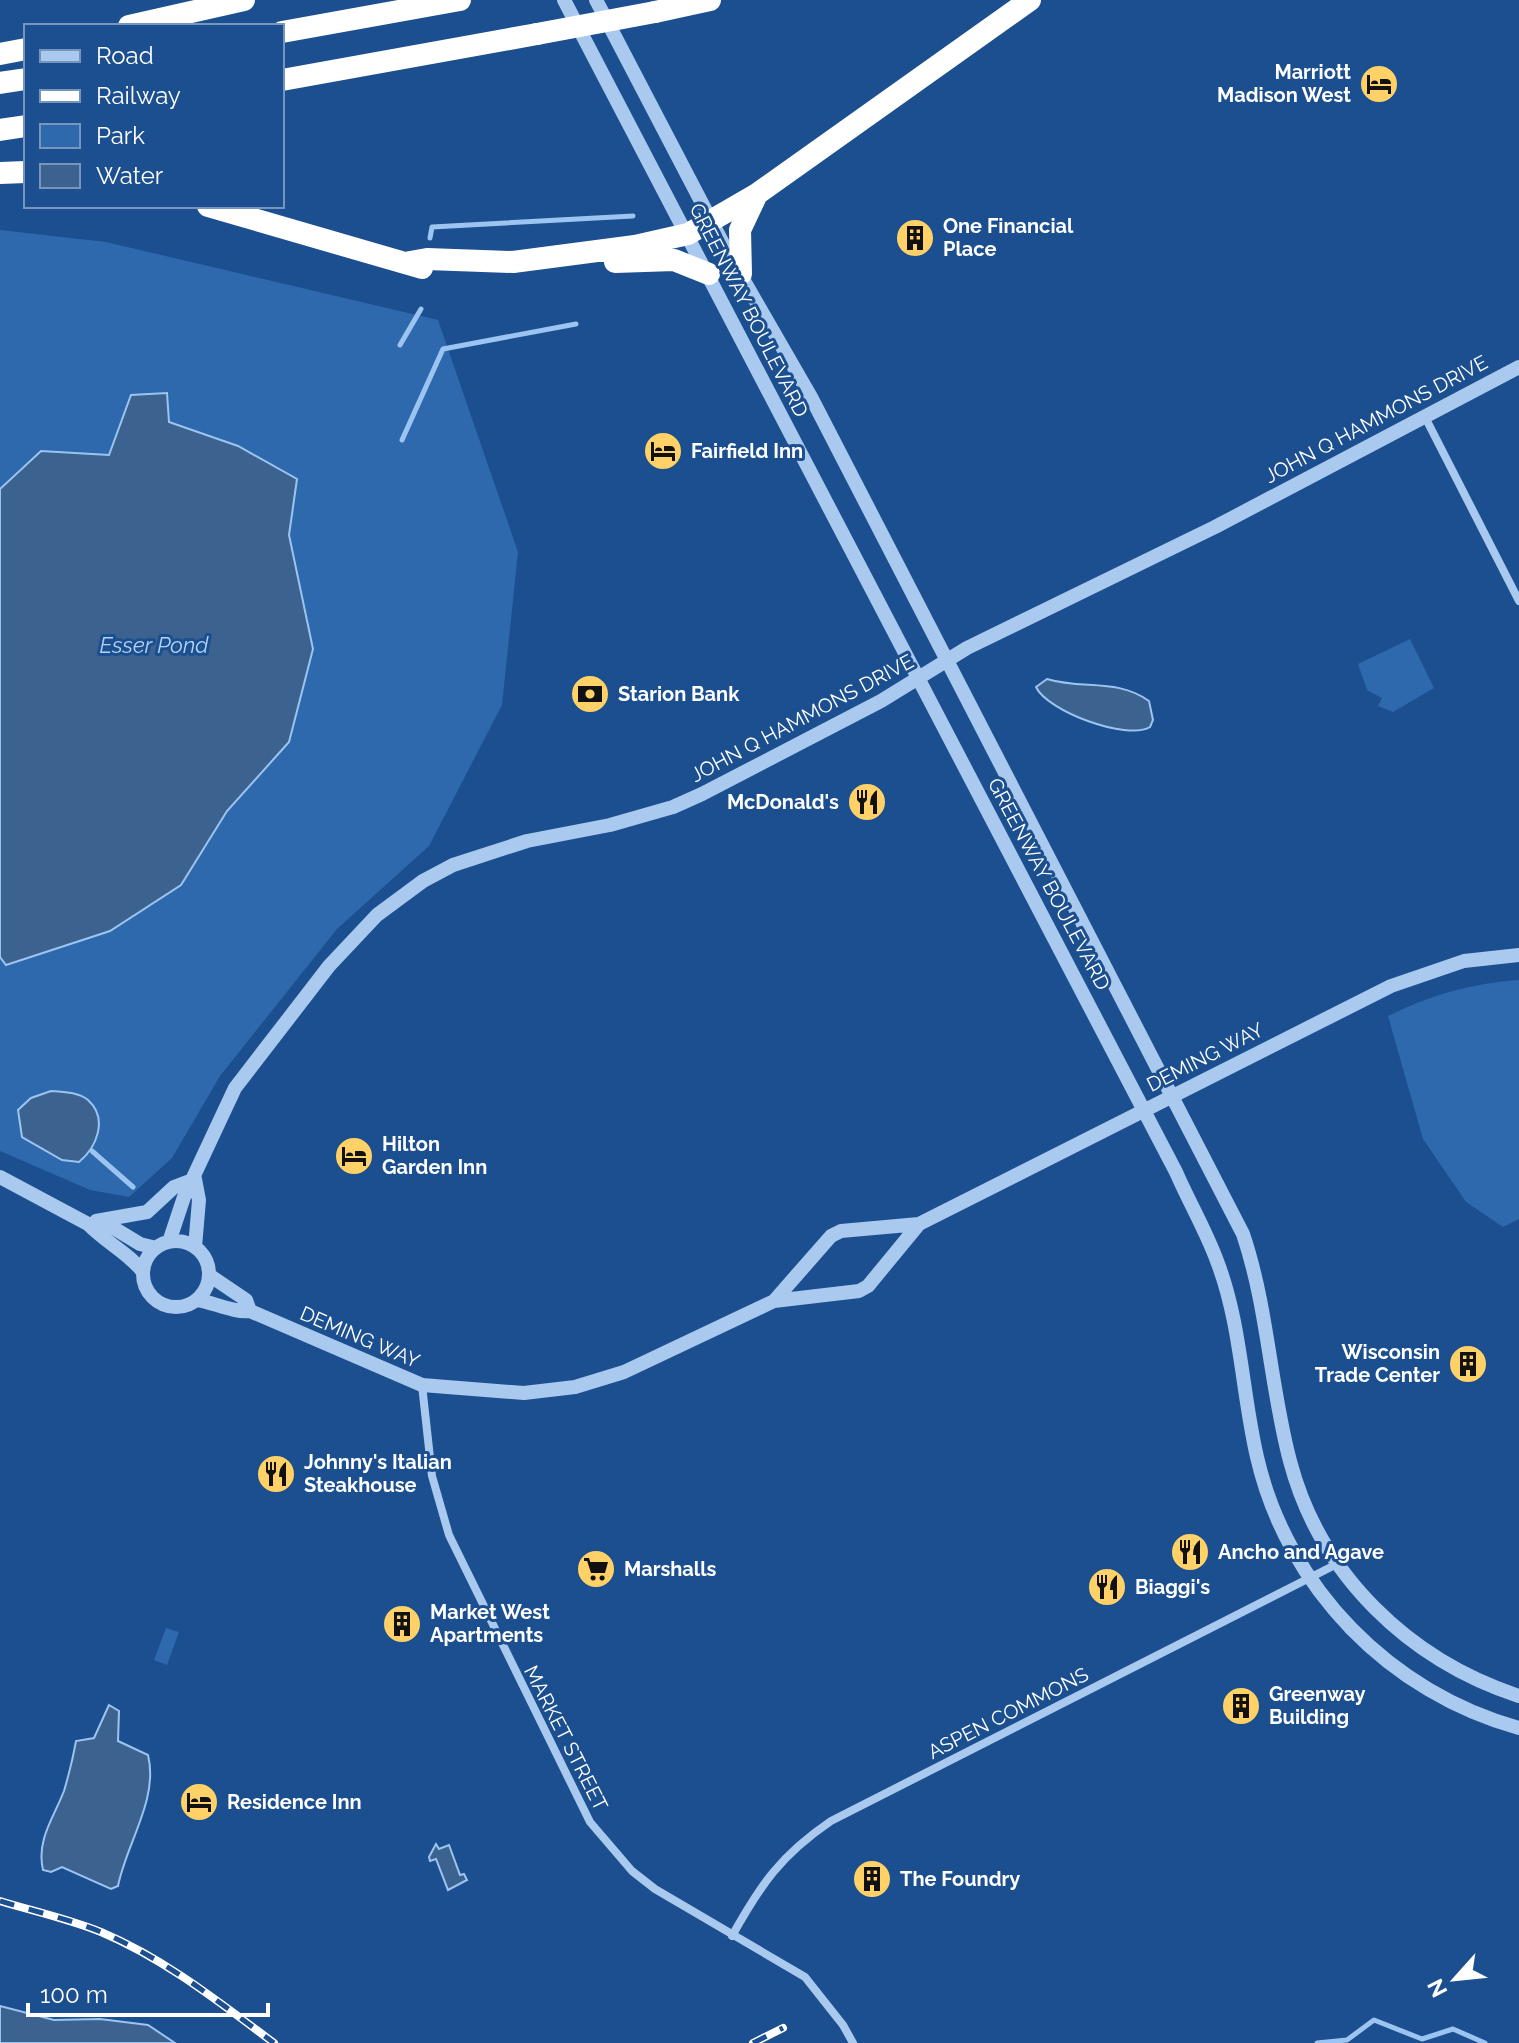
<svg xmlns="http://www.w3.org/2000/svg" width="1519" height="2043" font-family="Raleway,sans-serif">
  <rect width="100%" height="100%" fill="#1b4f8f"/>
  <path fill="#2e69ad" d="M0,230L106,242L438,320L518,552L502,705L429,846L337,929L220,1076L172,1158L129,1197L90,1190L0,1151Z
    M1410,639L1434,688L1393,712L1378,706L1382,698L1367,690L1358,664Z
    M1519,980V1219L1503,1227L1466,1202L1423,1139L1388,1016C1430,995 1472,983 1519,980Z
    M166,1628L179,1632L167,1665L154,1660Z"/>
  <path fill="#3c6290" stroke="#9cc4f0" stroke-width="2" d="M167,393L169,422L238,446L297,479L289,535L313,649L289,742L227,811L181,885L110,931L6,965L0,957V489L41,451L109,455L131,395Z
    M1047,679C1083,690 1117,678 1149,701L1153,720L1150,727C1127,741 1047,711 1036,687Z
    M51,1091C63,1092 78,1092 88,1100C109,1119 96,1148 79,1162L62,1160L22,1137L18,1110L31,1098Z
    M109,1705L119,1711L118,1741L148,1755C159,1799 126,1844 118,1886L111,1889L62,1867L51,1872L43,1870C36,1840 54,1817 64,1791C69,1774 73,1758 76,1741L94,1738Z
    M436,1844L439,1849L449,1845L460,1875L464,1874L467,1880L448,1890L436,1859L430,1861L429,1857Z
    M0,2006L54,2020L100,2019L148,2025L175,2043H0Z"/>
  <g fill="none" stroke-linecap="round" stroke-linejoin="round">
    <path stroke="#9cc4f0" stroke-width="5" d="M430,238L432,227L633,216
      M400,345L421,309
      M402,440L443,349L576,324
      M92,1151L133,1187
      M1317,2043L1347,2040L1374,2020L1422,2039L1453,2029L1485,2043"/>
    <path stroke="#a9c9ee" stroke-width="8" d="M1425,417L1519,601
      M422,1385L432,1476L449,1535L590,1822L632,1871L655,1889L805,1977L843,2025L853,2043
      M732,1936C761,1884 781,1855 831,1821L1337,1564"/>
    <path stroke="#a9c9ee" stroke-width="14" d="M564,0L1176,1172C1189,1202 1206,1231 1217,1261C1241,1323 1242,1393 1257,1457C1287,1588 1391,1693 1519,1728
      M596,0L728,253L811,397L1243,1234C1268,1308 1270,1386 1290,1461C1320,1575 1409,1660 1519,1696
      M0,1177L88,1224L112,1227L140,1244L156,1248
      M96,1221L147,1212L174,1187L195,1179
      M88,1224C105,1242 129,1253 143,1272
      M143 1274a33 33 0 1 1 66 0a33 33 0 1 1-66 0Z
      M169,1242L184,1197L235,1088L329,966L377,915L423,881L453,865L527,841L610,825L673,807L702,794L881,701L967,648L1215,527L1519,367
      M195,1247L199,1200L195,1179
      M209,1275L246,1300L250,1311
      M198,1300C215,1303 234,1313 250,1311L422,1385L524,1393L575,1387L624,1372L774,1301L859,1291L868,1286L919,1224
      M774,1301L831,1236L841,1231L919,1224L1391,986L1464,961L1519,955"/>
    <path stroke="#fff" stroke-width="22" d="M655,12L710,0
      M129,26L244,0
      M282,32L460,0
      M0,54L26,49
      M282,80L537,34
      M0,83L26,79
      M0,130L26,126
      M0,173L26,172
      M208,206L422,268
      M410,262L427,259L513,262L635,246L688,234L757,194L1030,0
      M615,262L674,260L709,274
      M741,274L740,230L757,194"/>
    <defs>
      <path id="rail" d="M0,1901C33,1911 69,1919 101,1932C165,1959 219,2002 274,2043
        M753,2043L783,2028"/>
    </defs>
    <use href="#rail" stroke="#fff" stroke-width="8"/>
    <use href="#rail" stroke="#1b4f8f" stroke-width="5" stroke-dasharray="15" stroke-linecap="butt"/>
    <path stroke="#fff" stroke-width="22" d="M537,34L655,12"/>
  </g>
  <defs>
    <symbol id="hotel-disc" viewBox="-11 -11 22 22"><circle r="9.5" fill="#ffd166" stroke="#1b4f8f"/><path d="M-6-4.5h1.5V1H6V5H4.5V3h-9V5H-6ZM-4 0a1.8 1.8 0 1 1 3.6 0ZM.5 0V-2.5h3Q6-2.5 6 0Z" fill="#111"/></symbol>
    <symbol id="building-disc" viewBox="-11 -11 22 22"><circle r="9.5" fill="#ffd166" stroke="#1b4f8f"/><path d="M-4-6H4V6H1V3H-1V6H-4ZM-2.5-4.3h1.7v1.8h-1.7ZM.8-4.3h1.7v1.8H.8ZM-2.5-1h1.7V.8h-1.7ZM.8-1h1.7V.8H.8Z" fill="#111"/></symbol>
    <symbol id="bank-disc" viewBox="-11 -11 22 22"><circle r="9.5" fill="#ffd166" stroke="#1b4f8f"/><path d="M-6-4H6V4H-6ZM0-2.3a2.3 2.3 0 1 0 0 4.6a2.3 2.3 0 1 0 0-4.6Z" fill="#111"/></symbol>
    <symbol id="restaurant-disc" viewBox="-11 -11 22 22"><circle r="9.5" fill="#ffd166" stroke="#1b4f8f"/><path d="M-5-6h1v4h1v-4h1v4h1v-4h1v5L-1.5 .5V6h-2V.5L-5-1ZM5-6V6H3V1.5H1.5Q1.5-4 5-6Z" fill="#111"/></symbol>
    <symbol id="supermarket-disc" viewBox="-11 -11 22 22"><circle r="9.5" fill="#ffd166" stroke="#1b4f8f"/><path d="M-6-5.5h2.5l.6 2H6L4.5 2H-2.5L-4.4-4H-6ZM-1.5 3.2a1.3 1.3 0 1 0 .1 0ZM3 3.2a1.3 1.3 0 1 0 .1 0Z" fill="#111"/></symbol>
  </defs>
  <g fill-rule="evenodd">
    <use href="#hotel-disc" x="1357" y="62" width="44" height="44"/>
    <use href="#building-disc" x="893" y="216" width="44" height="44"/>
    <use href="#hotel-disc" x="641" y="429" width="44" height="44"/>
    <use href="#bank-disc" x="568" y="672" width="44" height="44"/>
    <use href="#restaurant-disc" x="845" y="780" width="44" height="44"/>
    <use href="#hotel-disc" x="332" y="1134" width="44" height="44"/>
    <use href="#building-disc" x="1446" y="1342" width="44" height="44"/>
    <use href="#restaurant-disc" x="254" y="1452" width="44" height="44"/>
    <use href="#restaurant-disc" x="1168" y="1530" width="44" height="44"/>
    <use href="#supermarket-disc" x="574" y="1547" width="44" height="44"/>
    <use href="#restaurant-disc" x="1085" y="1565" width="44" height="44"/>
    <use href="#building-disc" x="380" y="1602" width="44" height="44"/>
    <use href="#building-disc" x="1219" y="1684" width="44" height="44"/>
    <use href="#hotel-disc" x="177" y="1780" width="44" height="44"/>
    <use href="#building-disc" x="850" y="1857" width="44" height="44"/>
  </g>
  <g text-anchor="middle" stroke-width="6" stroke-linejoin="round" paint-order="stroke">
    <g font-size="20" font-weight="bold" fill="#fff" stroke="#1b4f8f" text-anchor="start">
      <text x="1351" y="79" text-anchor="end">Marriott<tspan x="1351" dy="23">Madison West</tspan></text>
      <text x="943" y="233">One Financial<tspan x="943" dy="23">Place</tspan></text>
      <text x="691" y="458">Fairfield Inn</text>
      <text x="618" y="701">Starion Bank</text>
      <text x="839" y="809" text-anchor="end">McDonald's</text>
      <text x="382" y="1151">Hilton<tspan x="382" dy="23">Garden Inn</tspan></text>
      <text x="1440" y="1359" text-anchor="end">Wisconsin<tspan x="1440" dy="23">Trade Center</tspan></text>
      <text x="304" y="1469">Johnny's Italian<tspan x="304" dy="23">Steakhouse</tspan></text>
      <text x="1218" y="1559">Ancho and Agave</text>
      <text x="624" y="1576">Marshalls</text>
      <text x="1135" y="1594">Biaggi's</text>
      <text x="430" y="1619">Market West<tspan x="430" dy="23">Apartments</tspan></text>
      <text x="1269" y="1701">Greenway<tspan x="1269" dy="23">Building</tspan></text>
      <text x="227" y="1809">Residence Inn</text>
      <text x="900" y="1886">The Foundry</text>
    </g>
    <g font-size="20" fill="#fff" stroke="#1b4f8f">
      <text transform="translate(749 310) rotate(63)" y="7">GREENWAY BOULEVARD</text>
      <text transform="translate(1376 419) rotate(-28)" y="7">JOHN Q HAMMONS DRIVE</text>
      <text transform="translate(802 718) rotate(-28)" y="7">JOHN Q HAMMONS DRIVE</text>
      <text transform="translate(1049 884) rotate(62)" y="7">GREENWAY BOULEVARD</text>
      <text transform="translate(1205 1057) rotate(-27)" y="7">DEMING WAY</text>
      <text transform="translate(360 1337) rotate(23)" y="7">DEMING WAY</text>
      <text transform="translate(1008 1713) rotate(-27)" y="7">ASPEN COMMONS</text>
      <text transform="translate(566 1738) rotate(63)" y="7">MARKET STREET</text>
    </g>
    <g font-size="22" font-style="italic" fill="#b5d3f5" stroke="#1b4f8f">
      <text x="154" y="653">Esser Pond</text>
    </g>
  </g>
  <rect x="24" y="24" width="260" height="184" fill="#1b4f8f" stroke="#7695bc" stroke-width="2"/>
  <rect x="40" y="50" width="40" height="12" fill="#a9c9ee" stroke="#7695bc" stroke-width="2"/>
  <text x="96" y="64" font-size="24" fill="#ffffff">Road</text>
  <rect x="40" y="90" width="40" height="12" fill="#ffffff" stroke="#7695bc" stroke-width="2"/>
  <text x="96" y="104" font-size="24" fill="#ffffff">Railway</text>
  <rect x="40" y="124" width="40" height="24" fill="#2e69ad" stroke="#7695bc" stroke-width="2"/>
  <text x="96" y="144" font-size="24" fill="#ffffff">Park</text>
  <rect x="40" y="164" width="40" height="24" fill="#3c6290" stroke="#7695bc" stroke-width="2"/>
  <text x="96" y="184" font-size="24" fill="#ffffff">Water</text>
  <g transform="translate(1455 1979) rotate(243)" stroke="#1b4f8f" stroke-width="6" paint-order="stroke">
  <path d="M0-6L14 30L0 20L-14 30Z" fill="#ffffff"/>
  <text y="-12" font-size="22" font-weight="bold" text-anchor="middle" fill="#ffffff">N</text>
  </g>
  <path d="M28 2003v12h240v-12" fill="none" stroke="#ffffff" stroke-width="4"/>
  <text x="40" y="2003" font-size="24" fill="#ffffff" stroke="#1b4f8f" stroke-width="6" paint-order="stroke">100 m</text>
</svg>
